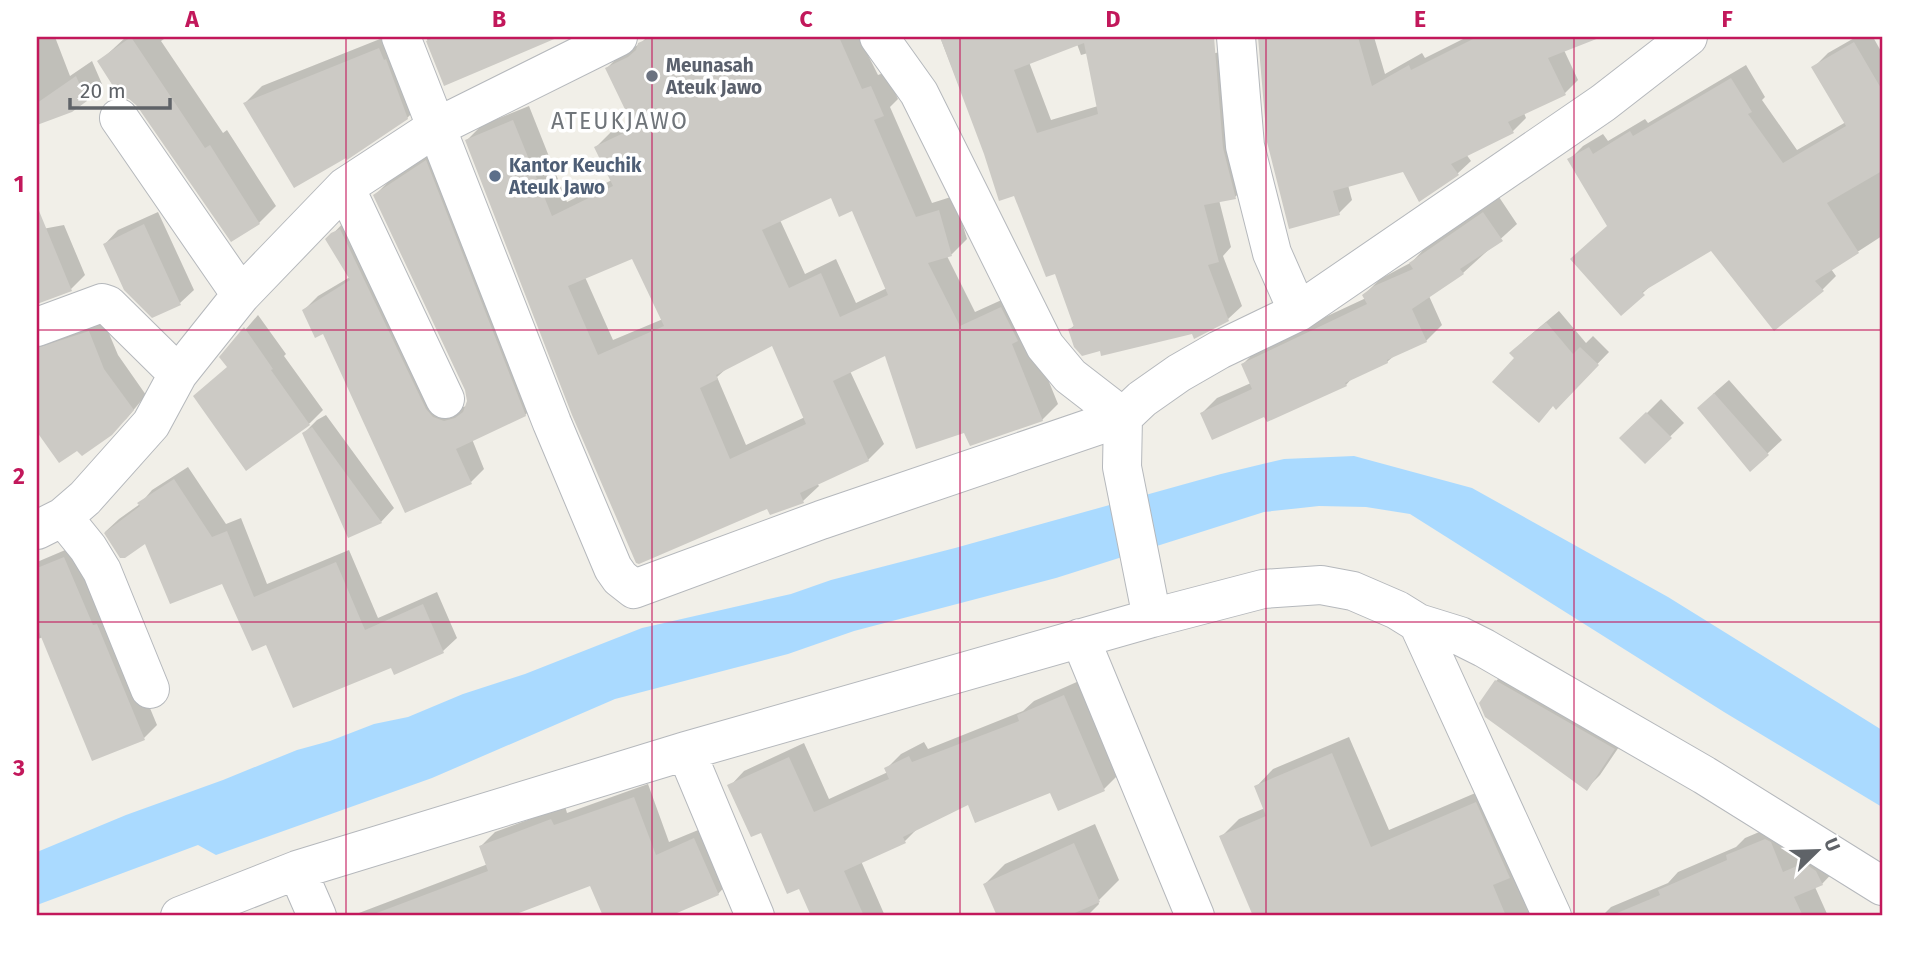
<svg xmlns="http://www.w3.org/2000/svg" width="1919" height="953" font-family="'Fira Sans',sans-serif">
  <rect width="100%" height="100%" fill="#f1efe8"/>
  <path fill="#aadaff" d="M1354,456L1472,488L1668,597L1882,730V807L1724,712L1410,514L1366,507L1319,506L1264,512L1056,578L854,631L788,654L615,699L432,778L216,855L198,845L37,905V852L126,815L223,780L297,750L330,741L374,724L408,717L463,694L525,674L642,628L791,594L831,580L955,548L1221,474L1284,459Z"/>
  <path fill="#0003" fill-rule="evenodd" d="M37,37H55L70,76L92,61L102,84L71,111L37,123Z
    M126,37H167L161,41L223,133L227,130L276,206L259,223L231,239L138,104L100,61Z
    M385,37L425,101L407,118L245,103L262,86Z
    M426,37H551L445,84Z
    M647,37H859L878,75L886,72L898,99L890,107L932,203L954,196L967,239L952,254L947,256L975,312L1017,293L1028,330L1058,404L1042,420L965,431L886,354L850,371L884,444L868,460L817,483L819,486L803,501L771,513L768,507L638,562L467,140L482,125L529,106L567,202L612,180L596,147L611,132L633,122L607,68L622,53L640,44ZM832,196L853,209L887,288L856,303L836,259L805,274L780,220ZM633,257L663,319L613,340L585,277ZM773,344L805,417L746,445L717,377L727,368Z
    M940,37H1208L1211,54L1229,50L1248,184L1235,197L1219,200L1231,247L1223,256L1242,306L1228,319L1193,332L1101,348L1070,329L1075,325L1056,271L1015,194L986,154ZM1077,44L1081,55L1088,53L1098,106L1051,120L1029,62Z
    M1293,37H1374L1385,74L1422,53L1425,58L1467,37H1571L1572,39L1563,48L1578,80L1565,93L1524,113L1526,118L1513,131L1466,154L1471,161L1457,174L1404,170L1348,185L1352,200L1339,213L1275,41Z
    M1856,37H1873L1882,53V236L1831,269L1836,276L1822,290L1711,249L1657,280L1621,313L1609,225L1569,160L1583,146L1603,134L1608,141L1645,119L1648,123L1746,65L1765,97L1762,100L1797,150L1846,122L1814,67L1828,53Z
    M440,148L539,401L525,415L472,439L484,469L471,482L304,310L318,296L350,277L327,240L347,219L459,408L467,406L468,402L466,389L375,195L389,181Z
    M1499,197L1517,224L1463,273L1429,296L1442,325L1426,341L1395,355L1387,362L1353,377L1346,385L1265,414L1202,413L1217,398L1251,383L1243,364L1259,348L1366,298L1364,295L1380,279L1412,262L1426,247Z
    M158,212L194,290L180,303L105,244L118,230Z
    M64,225L85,275L71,289L37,302V230Z
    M1559,311L1586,343L1593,336L1609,352L1556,407L1516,358L1523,341Z
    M258,315L286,354L284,356L323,410L310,423L247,468L228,366L222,357Z
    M103,319L118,355L146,395L126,419L59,461L37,429V332Z
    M1729,380L1782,440L1751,469L1713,394Z
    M1661,399L1684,423L1645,461L1622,438Z
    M326,415L394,508L381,522L304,433L317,420Z
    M188,467L226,524L241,518L267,584L349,550L378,618L437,592L457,638L443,651L392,665L267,642L223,581L146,541L122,558L105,532L119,519L140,504L152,490Z
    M77,545L110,612L157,725L144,738L43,637L38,639L37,637V562Z
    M1510,667L1627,735L1600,775L1586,789L1481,704L1496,681Z
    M1079,681L1119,774L1104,789L1059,808L1051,791L969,803L919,827L905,841L861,861L885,916H813L800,887L730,786L744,771L804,743L829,799L888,772L886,769L901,754L924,742L928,749L1023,711L1034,701Z
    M1349,737L1389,830L1494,785L1531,916H1289L1285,908L1221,837L1239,819L1265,808L1256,787L1273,769Z
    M648,784L669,842L708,826L731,880L718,894L685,902L651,916H605L591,884L506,916H351L488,864L481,846L495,832L565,806L567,813Z
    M1783,822L1839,866L1822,884L1815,887L1828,916H1602L1611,907L1668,883L1678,872L1736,847L1745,838Z
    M1095,824L1119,880L1098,901L1099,904L1087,916H999L985,884L1005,864Z"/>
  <path fill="#cccac5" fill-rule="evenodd" d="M131,37L205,148L210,145L260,224L231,242L137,106L129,99L120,97L97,61Z
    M437,37H559L444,86L426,41Z
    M652,37H839L862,89L871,86L884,116L874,120L916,217L939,210L952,256L928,263L960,326L1001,307L1018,341L1012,344L1043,421L970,446L964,433L916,449L885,356L833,381L869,461L800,493L804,503L770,515L767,509L639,564L636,563L572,415L465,140L513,120L552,216L613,186L594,147L634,128L605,68L628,57L636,50L638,43ZM831,198L839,217L852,211L888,295L840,317L821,273L789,288L762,230ZM632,259L664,326L598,355L568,286ZM772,346L806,424L730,459L700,388L718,379L716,375Z
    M940,37H1214L1223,148L1236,199L1204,205L1219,262L1208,265L1229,321L1194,339L1192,334L1101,356L1100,351L1082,356L1074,347L1068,329L1074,327L1055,274L1046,277L1014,196L999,201L984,154ZM1084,43L1098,114L1037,133L1014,70Z
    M1258,37H1358L1372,86L1409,65L1411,70L1477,37L1599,38L1548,58L1566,95L1508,122L1514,133L1451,164L1459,175L1419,202L1403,172L1333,191L1340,215L1289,229L1267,142Z
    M1854,42L1882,90V171L1827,203L1859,253L1815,281L1824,291L1774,331L1711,251L1642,292L1645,295L1621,316L1570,259L1607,226L1567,159L1589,147L1593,154L1630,131L1633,136L1731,78L1752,112L1748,114L1783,163L1846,126L1811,67Z
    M379,48L384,60L386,59L408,119L347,160L346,158L294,188L243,103Z
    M76,76L87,101L72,112L37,125V103Z
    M426,160L526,416L456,449L472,484L405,513L323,334L315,338L302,310L350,280L325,239L331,233L340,229L426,409L433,417L444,421L455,418L463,412L467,401L465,390L373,195Z
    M37,206L72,291L37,304Z
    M1483,212L1503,241L1460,269L1464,274L1412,309L1427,342L1387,360L1388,363L1345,383L1347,386L1267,422L1264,417L1212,440L1200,413L1252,389L1241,364L1367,304L1362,295L1374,286L1413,269L1409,263Z
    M144,224L181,305L152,318L124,290L103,244Z
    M1546,322L1573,354L1580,347L1599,365L1556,410L1553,406L1539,423L1492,382L1514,358L1509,353Z
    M244,327L273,369L271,370L310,425L246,471L193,396L227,367L219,357Z
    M89,331L104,369L134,410L112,435L82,456L77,451L59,463L37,432V348Z
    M1714,393L1769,455L1750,472L1697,408Z
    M1646,412L1672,438L1645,464L1619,438Z
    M312,427L382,523L348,538L302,433Z
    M174,479L212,537L227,531L254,597L336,562L365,630L423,604L444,653L394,675L391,668L293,708L266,645L252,651L222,584L170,604L145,544L125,558H120L104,533L140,506L137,503Z
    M64,557L93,625L97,624L145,740L92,761L37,627V568Z
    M1495,680L1615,749L1587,791L1485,717L1479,703Z
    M1064,695L1105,791L1058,811L1050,793L975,823L968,805L903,837L906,843L844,871L864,916H811L799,889L787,894L761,833L751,837L727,785L789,757L814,812L889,779L884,768L909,756L912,762L1019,721L1017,715Z
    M1332,753L1371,847L1476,802L1510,878L1493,885L1506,916H1253L1219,836L1266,816L1254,786Z
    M634,797L656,855L694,838L719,895L670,916H603L590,886L511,916H374V914L488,871L479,846L551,819L554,825Z
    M1765,839L1771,842L1783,872L1804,863L1816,871L1823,885L1794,897L1803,916H1610L1660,895L1658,890L1727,860L1726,855Z
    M1074,843L1100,902L1068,916H997L983,884Z"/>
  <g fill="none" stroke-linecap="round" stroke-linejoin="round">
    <defs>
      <path id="minor" d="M401,37L552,423L613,568L620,578L634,589L821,520L1123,417L1142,399L1179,373L1219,350L1298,312L1603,103L1688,37
        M879,37L919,93L1045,346L1070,376L1123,417
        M1236,37L1245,146L1272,253L1298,312
        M119,118L241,295
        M345,187L445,399
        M37,327L102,303L108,305L178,374
        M1123,417L1122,467L1152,618
        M63,517L88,548L102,571L150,689
        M37,530L63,517L85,498L151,424L178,374L241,295L345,187L435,128L618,37
        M1418,623L1460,636L1484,648L1704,775L1882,886
        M1080,638L1195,916
        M686,751L755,916
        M297,870L317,916
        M180,916L297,870L686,751L1152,618L1263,589L1321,585L1353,591L1397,610L1418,623L1552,916"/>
    </defs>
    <use href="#minor" stroke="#b5b8bc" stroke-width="40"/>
    <use href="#minor" stroke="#fff" stroke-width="38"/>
  </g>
  <path fill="none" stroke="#c2185b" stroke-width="2" stroke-opacity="0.55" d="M346,37V916M652,37V916M960,37V916M1266,37V916M1574,37V916M37,330H1882M37,622H1882"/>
  <circle fill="#6b7280" stroke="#fff" stroke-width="2.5" cx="652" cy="76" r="7"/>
  <circle fill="#5c6f8a" stroke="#fff" stroke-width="2.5" cx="495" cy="176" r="7"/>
  <g text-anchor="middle" stroke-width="7" stroke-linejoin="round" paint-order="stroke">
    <g font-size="19" font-weight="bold" fill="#5b616d" stroke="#fff" text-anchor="start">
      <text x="666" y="72">Meunasah<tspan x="666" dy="22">Ateuk Jawo</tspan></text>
    </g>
    <g font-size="19" font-weight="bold" fill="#4e5e75" stroke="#fff" text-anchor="start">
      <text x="509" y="172">Kantor Keuchik<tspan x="509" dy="22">Ateuk Jawo</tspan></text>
    </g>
    <g font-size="23" letter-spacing="2" fill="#70757a" stroke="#fff">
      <text x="620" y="129">ATEUKJAWO</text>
    </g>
  </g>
  <rect width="1919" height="953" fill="none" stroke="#ffffff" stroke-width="77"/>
  <g transform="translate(1817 851) rotate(67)" stroke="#ffffff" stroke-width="5" paint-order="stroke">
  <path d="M0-5L12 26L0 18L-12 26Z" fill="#5f6368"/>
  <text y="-10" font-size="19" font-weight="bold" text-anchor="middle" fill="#5f6368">U</text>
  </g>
  <path d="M70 98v10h100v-10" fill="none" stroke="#5f6368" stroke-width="3.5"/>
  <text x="80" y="98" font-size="21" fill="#5f6368" stroke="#ffffff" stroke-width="5" paint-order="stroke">20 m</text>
  <rect x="38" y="38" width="1843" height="876" fill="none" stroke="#c2185b" stroke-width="2.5"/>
  <g font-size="23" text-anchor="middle" font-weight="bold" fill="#c2185b">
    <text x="192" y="27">A</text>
    <text x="499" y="27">B</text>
    <text x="806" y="27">C</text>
    <text x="1113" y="27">D</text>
    <text x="1420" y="27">E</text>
    <text x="1727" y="27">F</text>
    <text x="19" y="192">1</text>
    <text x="19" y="484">2</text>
    <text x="19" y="776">3</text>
  </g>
</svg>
